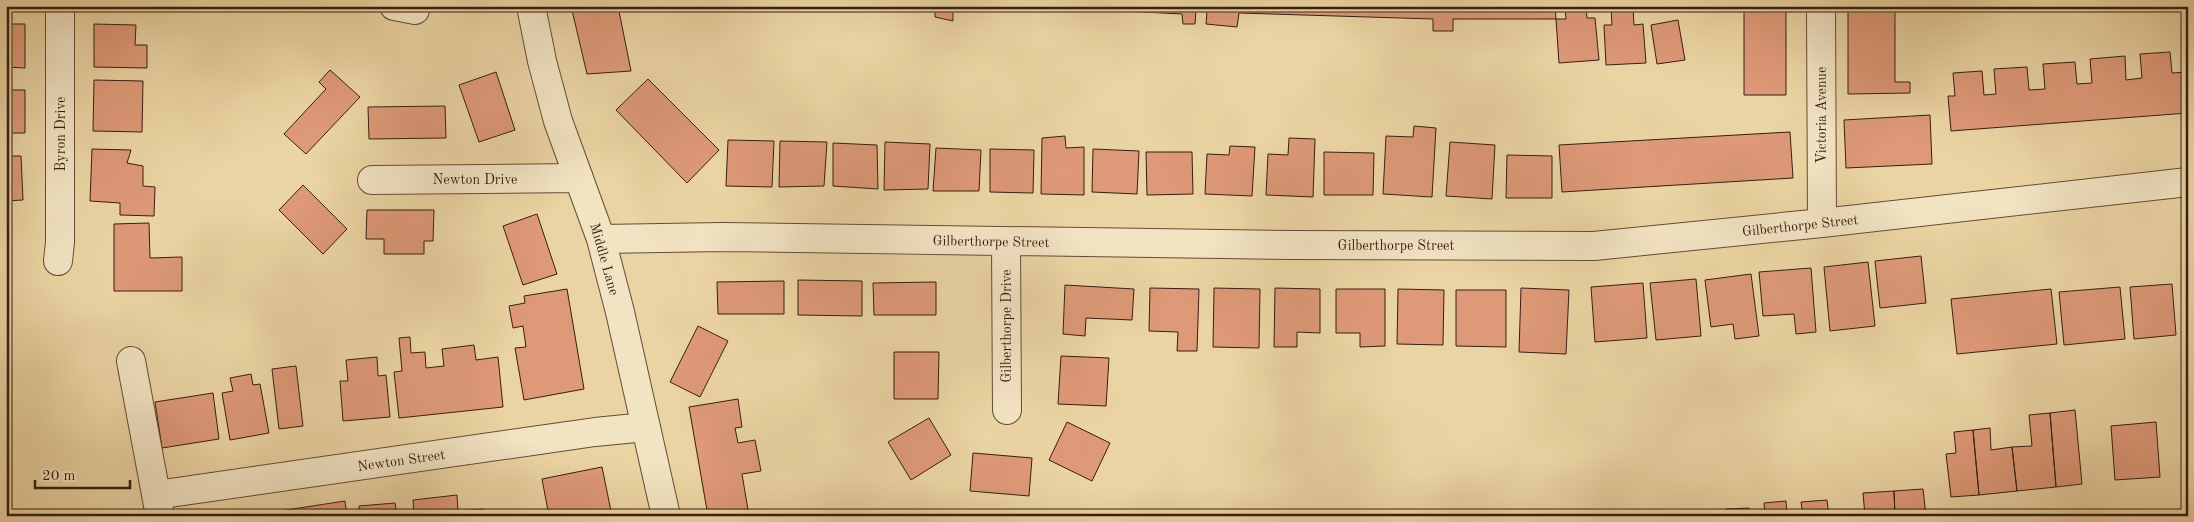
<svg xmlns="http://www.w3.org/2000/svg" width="2194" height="522" font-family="'Old Standard TT',serif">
  <rect width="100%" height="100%" fill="#ebd4a3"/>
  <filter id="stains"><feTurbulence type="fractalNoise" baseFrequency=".004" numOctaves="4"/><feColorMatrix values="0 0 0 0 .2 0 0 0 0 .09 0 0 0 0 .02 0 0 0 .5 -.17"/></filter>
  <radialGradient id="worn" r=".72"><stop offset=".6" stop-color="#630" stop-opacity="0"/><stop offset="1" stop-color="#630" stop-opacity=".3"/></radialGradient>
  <path fill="#de9978" stroke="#371e11" d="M571,6H618L631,71L587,74Z
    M935,6H953V21L935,17Z
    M1022,6H1555L1556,19H1453V31H1433V19L1239,13L1237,27L1206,24L1207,12L1196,11L1195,24H1183L1182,14Z
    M1565,6H1586L1587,18H1595L1599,60L1559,63L1556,19H1566Z
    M1633,6L1634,25L1643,24L1646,63L1606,65L1604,25H1612L1611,7Z
    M1744,6H1786V95H1744Z
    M1848,6H1895V82H1910V93L1848,94Z
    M1678,20L1685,60L1657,64L1651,25Z
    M6,24H25V68L6,67Z
    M94,24L136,25L135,45H147V68L94,67Z
    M2184,49H2188V113L1951,131L1948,96H1955L1953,73L1982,71L1984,95L1996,94L1994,69L2027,67L2029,90L2045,89L2043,64L2075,62L2077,84L2092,83L2090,59L2125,56L2126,80L2142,78L2140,54L2170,52L2172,73L2186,72Z
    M330,70L360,97L306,154L284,134L326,89L319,82Z
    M496,72L515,130L479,142L459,85Z
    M648,79L719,150L687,183L616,110Z
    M94,80L143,81L142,132L93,131Z
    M6,90H25V133H6Z
    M445,106L446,138L369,139L368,107Z
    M1930,115L1932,164L1846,168L1844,120Z
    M1414,126L1436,128L1432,197L1383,194L1386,136L1413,137Z
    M1790,132L1793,178L1562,192L1559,145Z
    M1065,136L1066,148L1084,147V195L1041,194L1042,138Z
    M1289,138L1315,139L1313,197L1266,195L1268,154L1288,155Z
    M728,140L774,141L772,187L726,186Z
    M780,141L827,142L824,186L779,187Z
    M885,142L930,144L928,189L884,190Z
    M1450,142L1495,145L1492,199L1446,196Z
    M833,143L877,145L878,189L833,186Z
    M1230,146L1255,147L1252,196L1205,194L1207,154L1229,155Z
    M936,148L981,150L979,191H933Z
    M92,149L131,150L127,163L143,166V186L155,187L154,216L120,215V203L90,201Z
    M990,149L1034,150L1033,193L990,192Z
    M1093,149L1139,151L1137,194L1092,192Z
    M1146,152H1192L1193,194L1147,195Z
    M1324,152L1374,153L1373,195H1324Z
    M1507,155L1552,156V198H1506Z
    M6,156H21L23,200L6,201Z
    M303,185L347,229L323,254L279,210Z
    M367,210H434L433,241H424V254H384V239H366Z
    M537,214L557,274L523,285L503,226Z
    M149,223L150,258L182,257V291H114V224Z
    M1921,256L1926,303L1880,308L1875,261Z
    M1868,262L1875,326L1830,331L1824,267Z
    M1811,268L1816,332L1796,334L1794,314L1763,316L1759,272Z
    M1751,274L1759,336L1735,339L1733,324L1711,327L1705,280Z
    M1696,279L1701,336L1656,340L1650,283Z
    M798,280L862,281V316L798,315Z
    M784,281V314H718L717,282Z
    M936,282V315H874L873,283Z
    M1643,283L1647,338L1595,342L1591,287Z
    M2172,284L2176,335L2134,339L2130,287Z
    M1065,285L1134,289L1132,320L1086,318L1085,336L1063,334Z
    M2120,287L2125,339L2064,345L2059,292Z
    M1150,288L1199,289L1197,351H1177L1178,332L1149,331Z
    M1214,288L1260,289L1259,348L1213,347Z
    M1275,288L1320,289V333L1297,332V347H1274Z
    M1521,288L1569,290L1566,354L1519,352Z
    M567,289L584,389L524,400L515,348L526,347L523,326L513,328L509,306L525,303L524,296Z
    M1336,289H1385V346L1360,347V333H1336Z
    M1398,289L1444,290L1443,345L1397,344Z
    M2051,289L2057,344L1957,354L1951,299Z
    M1456,290H1506V347L1456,346Z
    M698,326L728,341L700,397L670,382Z
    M410,337L411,353L425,352L426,368L444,366L442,349L474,345L476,360L498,357L503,407L399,418L394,372L402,371L399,338Z
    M894,352H939L938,399H894Z
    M1061,356L1109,358L1106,406L1058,404Z
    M377,357L378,376L386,375L390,417L343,421L340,381H348L346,360Z
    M296,366L303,426L279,429L272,369Z
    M251,374L253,385L260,384L269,433L230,440L222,393L233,391L230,378Z
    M213,393L219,439L162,448L155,402Z
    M738,399L742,427L735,428L738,443L755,440L761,471L742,474L749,516H708L689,407Z
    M2075,410L2082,484L2056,487L2050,413Z
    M2050,413L2056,487L2017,491L2012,447L2032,446L2029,415Z
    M929,418L951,455L911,480L888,442Z
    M1067,422L1110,443L1092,481L1049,460Z
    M2156,422L2160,477L2115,480L2111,426Z
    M1990,428L1991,450L2012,447L2017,491L1979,495L1973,430Z
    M1973,430L1979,495L1951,497L1946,454L1956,453L1954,432Z
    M973,453L1032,458L1029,496L970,491Z
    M602,467L612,516H549L542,479Z
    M1923,489L1926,516H1895L1894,491Z
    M1894,491L1895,516H1865L1863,493Z
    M457,495L458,511L483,509L484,516H414L413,500Z
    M1827,500L1829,516H1803L1801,502Z
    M345,501L347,516H273V512Z
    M1786,501L1787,516H1765L1764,503Z
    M395,503L397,516H360L359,506Z
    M1749,508L1750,516H1726V509Z"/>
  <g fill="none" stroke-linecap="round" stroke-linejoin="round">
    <defs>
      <path id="minor" d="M394,6L415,10
        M531,6L542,61L558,121L601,239L620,312L666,516
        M1821,6L1822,223
        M372,180L579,178
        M601,239L722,237L1293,245L1594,246L1822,223L2188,182
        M1006,242L1007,410
        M58,261L60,242V6
        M131,361L160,516
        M156,495L595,432L646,427"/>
    </defs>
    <use href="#minor" stroke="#644c36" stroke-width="30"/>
    <use href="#minor" stroke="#f2e3c3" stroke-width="28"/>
  </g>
  <g text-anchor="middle" stroke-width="4" stroke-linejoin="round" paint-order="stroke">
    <g font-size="14" fill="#371e11" stroke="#f2e3c3">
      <text transform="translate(1821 115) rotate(-90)" y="5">Victoria Avenue</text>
      <text transform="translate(60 134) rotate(-90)" y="5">Byron Drive</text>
      <text x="475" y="184">Newton Drive</text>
      <text transform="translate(1800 225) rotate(-6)" y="5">Gilberthorpe Street</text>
      <text transform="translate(991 241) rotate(1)" y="5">Gilberthorpe Street</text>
      <text x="1396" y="250">Gilberthorpe Street</text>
      <text transform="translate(605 259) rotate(74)" y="5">Middle Lane</text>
      <text transform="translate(1006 326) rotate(-90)" y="5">Gilberthorpe Drive</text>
      <text transform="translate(401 460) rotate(-8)" y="5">Newton Street</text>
    </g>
  </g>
  <rect width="2194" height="522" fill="none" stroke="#ebd4a3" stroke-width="25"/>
  <rect x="8" y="8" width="2179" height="507" fill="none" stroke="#371e11" stroke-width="2.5"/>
  <rect x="12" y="12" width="2169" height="497" fill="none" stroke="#371e11"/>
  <path d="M35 480v8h95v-8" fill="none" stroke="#371e11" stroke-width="2.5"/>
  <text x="42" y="480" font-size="15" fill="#371e11" stroke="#f2e3c3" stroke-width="4" paint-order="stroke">20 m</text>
  <rect width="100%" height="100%" filter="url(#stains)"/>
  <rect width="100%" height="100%" fill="url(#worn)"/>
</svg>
